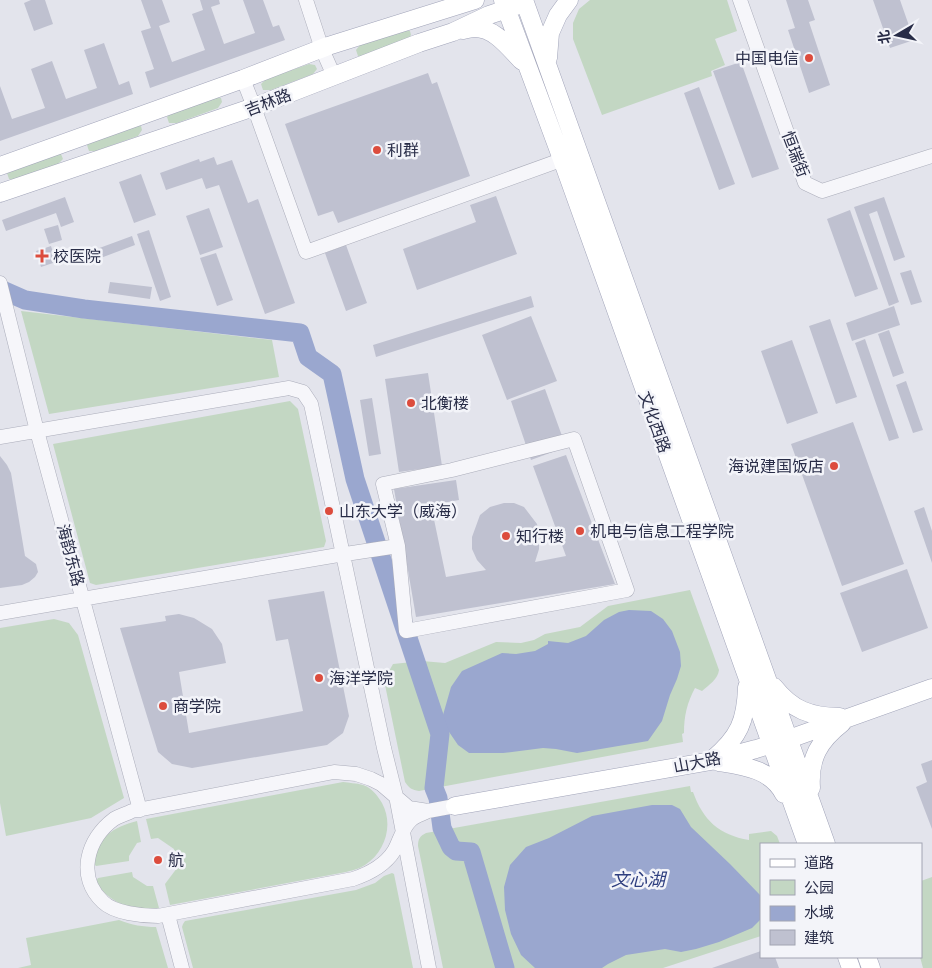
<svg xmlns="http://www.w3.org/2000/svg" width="932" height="968" font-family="'Fira Sans','Noto Sans SC',sans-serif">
  <rect width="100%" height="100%" fill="#e3e4ec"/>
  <path fill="#c3d7c3" d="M590,0H727L737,31L715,39L725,65L711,71L712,76L602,115L573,39V23L579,9Z
    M403,30L410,31L411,35L407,41L365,56H358L356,50L360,45Z
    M309,64L315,65L317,69L313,74L271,90H263L261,84L266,79Z
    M214,97L221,98L222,102L218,108L177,123H169L167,117L171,112Z
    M134,125L141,126L142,130L138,136L96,151H89L87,145L91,140Z
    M54,153L61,154L63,159L58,164L17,180L9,179L7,173L11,168Z
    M21,311L272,340L279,377L49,414Z
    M290,401L298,409L326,541L324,547L96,585L90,583L53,444Z
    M690,590L719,670C718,679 709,685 702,691L695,688C687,703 684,716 684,733L682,734L683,742L419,791C412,790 409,788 405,782L384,680L393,664L422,661L445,663L496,642L521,643L534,640L545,634L580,627L608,606Z
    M54,619L69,623L78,635L124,798L91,818L6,836L0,803V628Z
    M343,782C349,783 356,783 363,785C372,788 377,795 382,803C394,825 385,852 365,865C359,869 353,870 346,872L170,905L165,884L177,868L174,849L158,838L151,839L146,819Z
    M690,786L691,792H693C703,820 719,835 749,840V834L771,831L777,836L780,844H761V936L663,968H443L418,846C418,839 420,836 426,833Z
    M137,821L141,842L137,843L129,856V861L96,866L93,863C98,837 113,827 137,821Z
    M132,872L133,877L147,886H153L159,908C132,912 111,904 95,882L98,878Z
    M392,873L394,874L413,968H193L182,927L183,924L185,921L356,890L375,883L384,876Z
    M932,877V968H923L920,957H921V881Z
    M119,920C132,925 143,927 156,927L168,968H18L31,965L26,938Z"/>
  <path fill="#9aa7cf" d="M629,610L651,611L663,619L672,631L680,652L681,666L677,679L670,695L662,721L648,741L577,753L556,749L543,748L503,753H469L458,745L445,726L443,715L451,687L462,671L502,653L516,654L535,651L548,644V641L568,643L586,636L604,620L619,612Z
    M652,805H672L680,809L691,827L730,864L761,896L760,920L752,928L719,942L696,949L681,952L665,949L626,955L608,964L602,968H535L521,955L511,934L505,910L504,887L510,865L526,847L549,838L592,816Z"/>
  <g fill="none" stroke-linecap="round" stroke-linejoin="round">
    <path stroke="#9aa7cf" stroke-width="19" d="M0,289L25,300L84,309L300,333L308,357L332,374L355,479L440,734L434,788L438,798L442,828L451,847L456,851L471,852L505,968"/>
  </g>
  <path fill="#bfc1d0" d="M31,0H45L53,24L34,31L24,3Z
    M141,0H162L170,22L159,26L172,62L205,50L192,14L203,10L200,0H219L220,4L211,7L224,44L255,33L243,0H263L273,27L279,25L285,40L150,88L145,72L154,69L141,31L151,28Z
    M786,0H808L815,20L809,22L830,85L809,93L788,30L795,28Z
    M873,0H900L914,40L890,48Z
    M104,43L119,85L129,81L133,94L0,141V86L12,119L45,108L31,69L52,61L66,99L97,88L84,50Z
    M741,62L779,169L752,178L713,71Z
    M428,73L432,84L437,82L470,176L338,223L333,211L318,216L285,124Z
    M699,87L735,184L719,190L684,93Z
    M214,157L217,165L232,160L248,203L258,199L295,303L265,314L219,185L206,189L202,178L166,190L160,173L199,159L200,162Z
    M141,174L156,215L134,223L119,182Z
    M496,196L517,254L417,290L403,249L476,222L470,205Z
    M65,197L74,222L61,227L56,213L6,231L2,220Z
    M884,197L905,257L894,261L877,211L869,214L899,302L889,306L854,207Z
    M209,208L223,247L200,255L186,216Z
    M850,210L878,289L855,297L827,219Z
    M58,225L62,240L49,244L44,229Z
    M149,230L171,297L160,301L137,234Z
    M132,236L135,245L98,259L94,250Z
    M346,245L367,303L346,311L325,253Z
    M51,246L56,262L41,267L36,251Z
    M216,253L233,300L217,306L200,258Z
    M911,270L922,302L911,305L900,273Z
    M110,282L152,287L150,299L108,293Z
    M531,296L534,307L376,357L373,345Z
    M894,306L900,325L852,341L846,323Z
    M531,316L557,381L507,400L482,335Z
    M830,319L857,397L836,404L809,326Z
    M889,330L904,373L893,377L878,334Z
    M865,339L899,438L889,441L855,343Z
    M792,340L818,413L787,424L761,351Z
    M428,373L442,466L399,472L385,379Z
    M906,381L923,430L913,433L896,385Z
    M545,389L566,447L531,460L511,401Z
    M372,398L381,454L369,456L360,400Z
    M853,422L904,564L842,586L791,444Z
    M566,455L615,584L416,617L394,489L456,480L459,500L431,505L446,577L486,570L477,560L472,549V537L480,515L490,507L504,503H514L524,507L537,524L539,536V549L535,562L566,556L533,466Z
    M0,456L7,465L11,473L25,556L36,564L38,572L35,577L29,582L22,585L0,588Z
    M924,507L932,531V563L914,511Z
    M907,569L928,628L862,652L840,593Z
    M324,591L349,716L343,733L327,745L192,768L172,764L158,752L120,628L166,621L165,616L179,614L194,618L212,629L222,644L226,663L179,672L189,733L303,711L288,639L276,641L268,600Z
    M932,760V829L916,787L927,782L921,764Z
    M761,951V957H775L779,968H712Z"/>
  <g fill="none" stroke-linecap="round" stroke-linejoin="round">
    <defs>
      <path id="minor" d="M306,0L322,49L334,76
        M740,0L805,183L822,191L932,156
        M243,79L254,107L306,252L572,156
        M0,283L37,431L140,810
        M0,437L289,388L303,392L311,404L384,748L396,796L429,968
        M339,555L398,546L383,484L452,470L574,439L627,590L406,631L398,546
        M0,613L344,554
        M334,772L356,774L371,779L381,784L409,808L428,811C423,814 415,816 411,820C402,828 400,841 394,851C385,865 368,874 353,879L158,916C142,916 114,913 103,902C76,877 87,839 114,819C119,816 126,814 132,811Z
        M428,811L455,806
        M168,915L182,968"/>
      <path id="major" d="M503,0L562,159L807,844
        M524,0L826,844
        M463,30C467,29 471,28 475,28C495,28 509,48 522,61
        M548,58L550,33L558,15L569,0
        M0,166L243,79L328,46L475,0
        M0,193L254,107L419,43L453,32L489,15L516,6
        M774,687C792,710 811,717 840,717
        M713,759C739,737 746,721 747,687
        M719,762C744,766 771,769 784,794
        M811,788C809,758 819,741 842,723
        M455,806L711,761L756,749L789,739L932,688
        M847,957L851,968
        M867,957L871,968"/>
    </defs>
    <use href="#minor" stroke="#abadba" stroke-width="15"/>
    <use href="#major" stroke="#a1a4b9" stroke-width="19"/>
    <use href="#minor" stroke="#f6f6fa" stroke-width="14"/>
    <use href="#major" stroke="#fff" stroke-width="18"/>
  </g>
  <g fill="#dc4c3d" stroke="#f3f4f9" stroke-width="2">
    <circle cx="809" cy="58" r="5"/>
    <circle cx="377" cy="150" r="5"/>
    <path d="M39.5 248.5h5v5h5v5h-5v5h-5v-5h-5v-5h5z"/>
    <circle cx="411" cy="403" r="5"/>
    <circle cx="834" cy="466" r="5"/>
    <circle cx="329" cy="511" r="5"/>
    <circle cx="580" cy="531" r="5"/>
    <circle cx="506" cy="536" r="5"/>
    <circle cx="319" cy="678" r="5"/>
    <circle cx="163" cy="706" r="5"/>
    <circle cx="158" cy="860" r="5"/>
  </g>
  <g text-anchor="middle" stroke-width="5" stroke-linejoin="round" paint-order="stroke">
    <g font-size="16" fill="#282c47" stroke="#f3f4f9" text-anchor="start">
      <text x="799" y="64" text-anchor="end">中国电信</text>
      <text x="387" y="156">利群</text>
      <text x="53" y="262">校医院</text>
      <text x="421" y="409">北衡楼</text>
      <text x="824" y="472" text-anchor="end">海说建国饭店</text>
      <text x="339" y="517">山东大学（威海）</text>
      <text x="590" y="537">机电与信息工程学院</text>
      <text x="516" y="542">知行楼</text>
      <text x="329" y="684">海洋学院</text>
      <text x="173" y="712">商学院</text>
      <text x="168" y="866">航</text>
    </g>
    <g font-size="16" fill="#282c47" stroke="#f3f4f9">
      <text transform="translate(268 102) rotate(-21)" y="6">吉林路</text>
      <text transform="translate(796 154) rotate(69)" y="6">恒瑞街</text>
      <text transform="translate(655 422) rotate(70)" y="6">文化西路</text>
      <text transform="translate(71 555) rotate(75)" y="6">海韵东路</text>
      <text transform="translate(697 762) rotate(-11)" y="6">山大路</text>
    </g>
    <g font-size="18" font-style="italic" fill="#2e3e7f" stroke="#f3f4f9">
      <text x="638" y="886">文心湖</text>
    </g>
  </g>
  <rect x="760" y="843" width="162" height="115" fill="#f3f4f9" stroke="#a2a4b2"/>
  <rect x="770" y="859" width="25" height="8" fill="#ffffff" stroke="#a2a4b2"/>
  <text x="804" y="868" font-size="15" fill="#282c47">道路</text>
  <rect x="770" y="880" width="25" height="15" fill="#c3d7c3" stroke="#a2a4b2"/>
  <text x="804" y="893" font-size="15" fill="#282c47">公园</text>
  <rect x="770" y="906" width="25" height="15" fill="#9aa7cf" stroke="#a2a4b2"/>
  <text x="804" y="918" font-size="15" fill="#282c47">水域</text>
  <rect x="770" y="930" width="25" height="15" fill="#bfc1d0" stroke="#a2a4b2"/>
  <text x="804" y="943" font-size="15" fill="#282c47">建筑</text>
  <g transform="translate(897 35) rotate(261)" stroke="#f3f4f9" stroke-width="4" paint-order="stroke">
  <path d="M0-4L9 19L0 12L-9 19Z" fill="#282c47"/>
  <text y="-8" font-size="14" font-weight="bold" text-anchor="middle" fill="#282c47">北</text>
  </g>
</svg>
